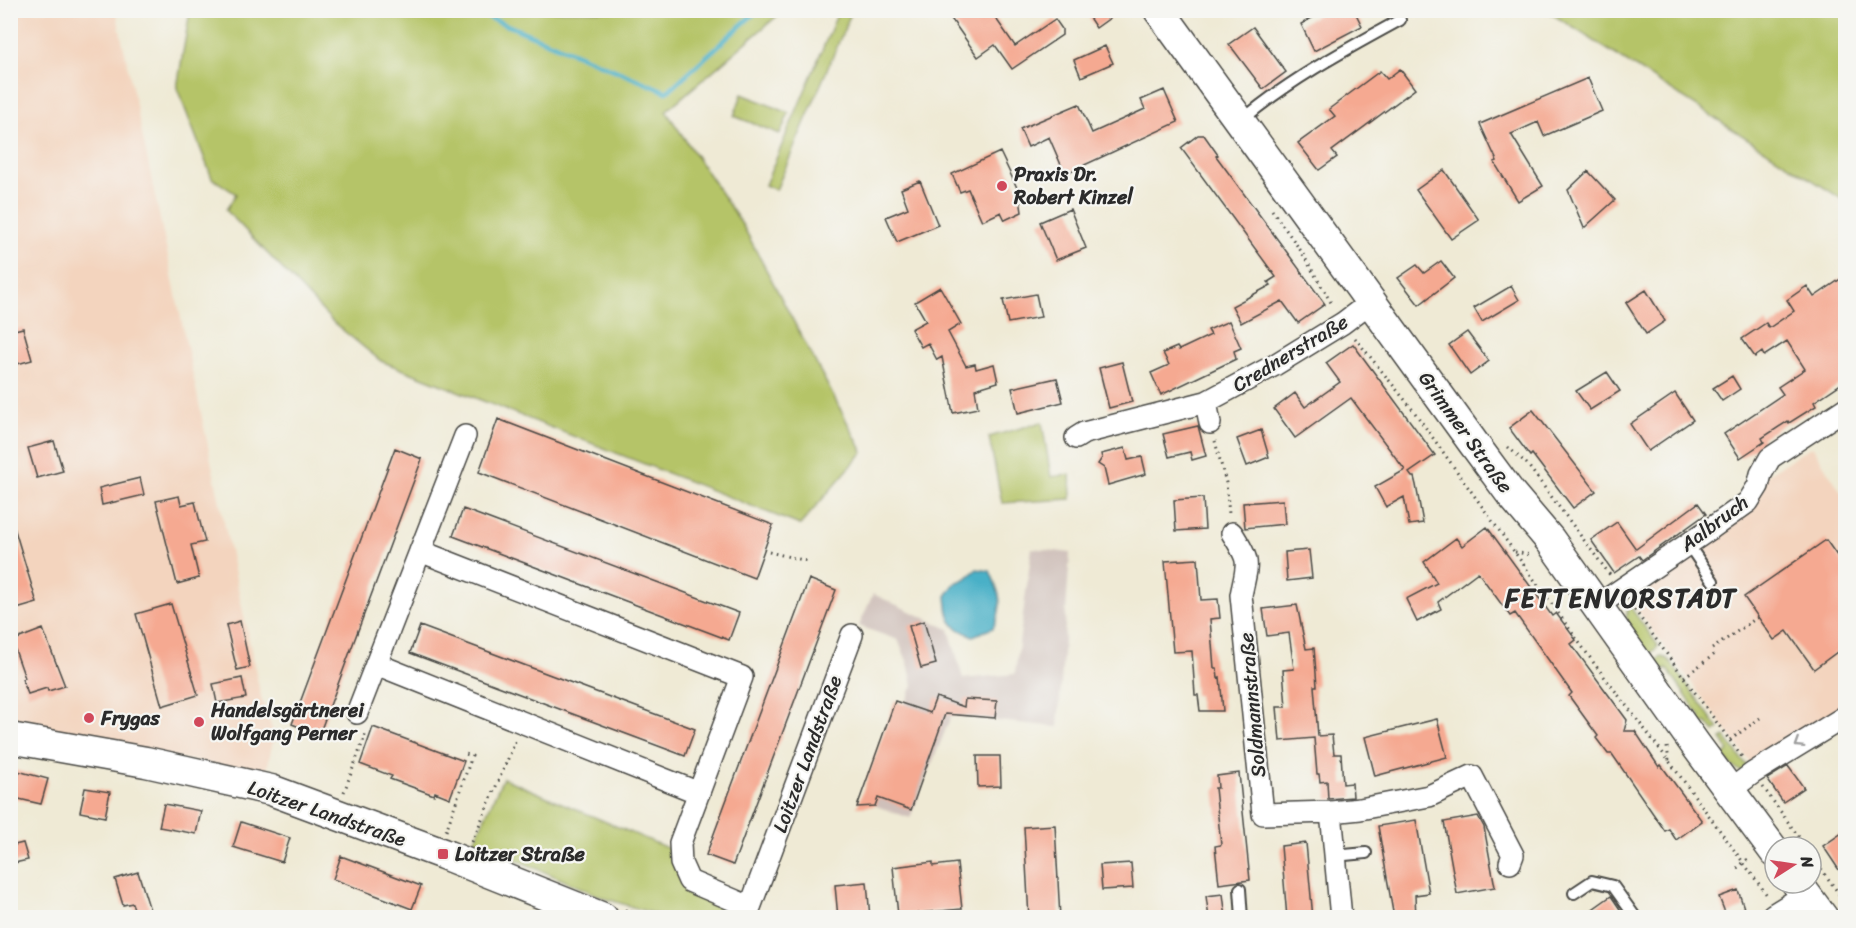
<svg xmlns="http://www.w3.org/2000/svg" width="1856" height="928" font-family="Sriracha,sans-serif">
  <rect width="100%" height="100%" fill="#f6f6f2"/>
  <filter id="ink" filterUnits="userSpaceOnUse"><feTurbulence type="fractalNoise" baseFrequency=".0167" numOctaves="2"/><feDisplacementMap in="SourceGraphic" scale="12" xChannelSelector="R" yChannelSelector="G"/><feConvolveMatrix kernelMatrix="1 2 1 2 8 2 1 2 1" color-interpolation-filters="sRGB"/></filter>
  <filter id="wash" filterUnits="userSpaceOnUse"><feTurbulence type="fractalNoise" baseFrequency=".008" numOctaves="4" result="noise"/><feDisplacementMap in="SourceGraphic" scale="24" xChannelSelector="R" yChannelSelector="G"/><feGaussianBlur stdDeviation="1.35" result="paint"/><feColorMatrix in="noise" values="0 0 0 0 0 0 0 0 0 0 0 0 0 0 0 0 0 1.4 0 .05"/><feComposite in="paint" operator="in"/></filter>
  <g filter="url(#wash)">
    <rect width="100%" height="100%" fill="#efead5"/>
    <path fill="#f3d4be" d="M10,11H116L261,697L274,735L266,774L11,727Z
      M1812,446L1845,498V710L1754,768L1631,601L1639,590L1771,472Z"/>
    <path fill="#cfc0ba" d="M1032,548L1070,553L1058,727L951,716L910,818L865,802L913,685L908,663L898,640L859,626L873,594L949,629L963,679L1015,674Z"/>
    <path fill="#b5c467" stroke="#707849" stroke-width="1.5" d="M839,10L852,11L776,190L765,185Z
      M190,11H783L666,111L743,226L863,452L800,525L381,361L334,323L226,210L236,194L212,178L177,88Z
      M1547,11H1845V201Z
      M742,94L789,113L780,134L734,116Z
      M1042,422L1051,477L1070,474L1071,499L1002,503L989,437Z
      M1629,605L1657,644V648L1647,656C1636,641 1620,625 1629,605Z
      M1661,657L1666,658L1670,661L1719,729L1715,732L1706,722L1701,725L1697,720L1701,717L1667,669L1661,672L1654,662Z
      M1725,737L1749,769C1737,775 1730,764 1723,756L1729,751L1721,739Z
      M503,778L677,852L726,907L730,917H664L604,898L474,841Z"/>
    <path fill="#48b0c7" stroke="#3a6e79" stroke-width="1.5" d="M977,569L990,571C1000,594 1005,604 993,628L973,636C949,627 948,620 946,596L955,583L965,579Z"/>
    <g fill="none" stroke-linecap="round" stroke-linejoin="round">
      <path stroke="#48b0c7" stroke-width="5" d="M471,10L667,92L758,10"/>
    </g>
    <g id="blocks">
      <path fill="#f5a991" d="M945,10H990L1015,46L1055,19L1062,29V35L1012,69L995,45L978,57Z
        M1084,10H1121L1096,28Z
        M1326,10H1354L1362,26L1314,51L1301,24Z
        M1253,27L1286,72L1263,89L1229,44Z
        M1105,46L1113,63L1081,77L1074,60Z
        M1400,69L1415,89L1332,151L1337,157L1319,170L1298,143L1335,116L1329,109L1380,71L1387,79Z
        M1588,78L1602,111L1544,136L1538,122L1511,134L1543,186L1518,201L1494,162L1497,161L1480,124Z
        M1164,90L1178,122L1065,174L1049,137L1028,147L1020,129L1079,104L1092,133L1145,109L1141,100Z
        M1198,135H1204L1218,155L1216,156L1325,304L1298,323L1282,301L1241,323L1232,306L1271,285L1268,282L1276,277L1181,148Z
        M1000,152L1019,192L1022,212L1005,220L1001,212L982,221L968,189L960,192L952,174Z
        M1444,170L1479,220L1451,239L1416,190Z
        M1588,171L1615,200L1584,228L1568,190Z
        M920,181L938,225L897,242L886,217L908,208L901,189Z
        M1070,209L1086,248L1056,260L1040,222Z
        M1441,261L1454,278L1419,305L1398,278L1417,265L1424,273Z
        M1845,276V381L1814,402L1816,406L1789,423L1788,421L1762,438L1764,442L1740,458L1724,434L1783,394L1778,387L1805,369L1787,341L1764,356L1762,352L1755,357L1742,339L1766,323L1769,328L1794,311L1787,300L1807,286L1814,297Z
        M1511,286L1519,300L1482,322L1474,308Z
        M940,287L961,324L948,332L966,366L975,364L976,369L994,364L998,382L975,389L978,408L953,413L942,357L937,360L928,343L921,347L911,329L926,321L915,302Z
        M1646,290L1665,321L1646,334L1626,303Z
        M1036,294L1041,317L1008,323L1003,300Z
        M1229,321L1241,348L1234,351L1236,359L1161,395L1151,373L1169,365L1163,353L1177,347L1179,350L1211,335L1208,330Z
        M23,328L32,360L10,366V331Z
        M1467,332L1489,361L1470,375L1449,345Z
        M1353,344L1435,455L1409,473L1412,477H1414L1416,485L1423,523L1409,525L1404,497L1386,507L1375,487L1405,470L1351,398L1295,438L1274,409L1295,393L1305,407L1340,382L1326,363Z
        M1122,362L1132,402L1109,408L1099,368Z
        M1607,372L1620,391L1590,410L1576,391Z
        M1732,376L1740,389L1722,401L1713,388Z
        M1057,378L1063,402L1018,413L1012,388Z
        M1675,393L1693,420L1648,451L1630,424Z
        M1533,410L1596,491L1573,508L1532,454L1530,456L1509,428Z
        M498,419L773,525L754,578L479,472Z
        M1198,426L1206,456L1192,460L1190,452L1169,457L1163,434Z
        M1261,430L1269,457L1247,466L1237,439Z
        M54,441L63,471L37,478L28,448Z
        M395,448L422,459L319,735L292,724Z
        M1125,448L1128,460L1142,457L1146,474L1108,485L1104,468L1098,464L1102,458L1101,454Z
        M140,478L144,495L102,505L99,488Z
        M179,496L181,505L195,502L205,542L191,545L199,578L177,584L156,501Z
        M1203,498L1205,529L1176,531L1174,500Z
        M1283,500L1285,524L1245,528L1243,503Z
        M1698,503L1706,514L1642,560L1639,556L1614,573L1591,540L1617,522L1636,549Z
        M463,509L739,613L729,640L453,536Z
        M14,527L37,603L10,611V528Z
        M1487,527L1552,616L1556,613L1576,640L1571,644L1627,720L1624,731H1635L1659,767L1661,765L1702,821L1676,840L1669,829L1665,831L1612,754H1608L1596,738L1598,736L1569,696L1572,693L1515,613L1510,616L1478,572L1438,602L1441,609L1417,622L1406,599L1437,583L1424,562L1456,538L1462,546Z
        M1826,540L1845,567V646L1814,669L1787,631L1774,640L1744,597Z
        M1309,550L1312,578L1287,581L1285,552Z
        M1198,559L1201,600L1218,599L1220,618L1210,619L1214,668H1217L1218,678L1220,677L1223,711H1200L1198,695H1195L1192,651L1173,652L1165,561Z
        M809,579L836,590L733,865L706,855Z
        M171,604L198,695L162,706L136,614Z
        M1297,605L1306,649L1314,648L1317,686H1314L1318,736L1332,735L1334,754H1341L1343,784L1352,783L1353,797L1328,799L1327,781L1320,782L1319,774H1317L1314,738L1280,741L1277,707H1286L1283,670L1294,669L1289,633L1267,636L1263,609Z
        M240,621L250,667L237,670L226,625Z
        M924,621L936,664L921,668L909,626Z
        M420,626L695,729L685,756L410,653Z
        M43,629L65,686L48,691L47,688L28,694L22,679L25,678L12,641Z
        M242,678L246,698L217,703L213,684Z
        M936,697L964,707L965,699L997,701L995,718L945,714L911,810L878,798L875,806L857,807L895,701L930,713Z
        M1437,719L1447,757L1375,776L1365,737Z
        M373,727L464,761L450,798L435,792L434,795L390,779L392,776L360,764Z
        M977,756H1000L1001,786L978,787Z
        M1788,766L1804,788L1783,802L1767,779Z
        M10,769L48,779L41,804L10,797Z
        M1239,773L1250,880L1219,884L1215,846L1221,845L1215,788H1218L1217,776Z
        M85,788L110,792L105,817L80,812Z
        M164,804L201,811L196,834L159,827Z
        M1478,816L1484,827L1495,887L1457,894L1444,822Z
        M1416,820L1429,893L1415,895L1416,918H1394L1378,826Z
        M241,822L290,838L282,862L233,847Z
        M1055,825L1060,918H1029L1024,827Z
        M1845,831V879L1823,846Z
        M23,843L28,860L10,864V846Z
        M1306,843L1313,918H1287L1281,846Z
        M341,856L421,886L412,909L333,879Z
        M933,862V866L957,863L962,909L898,915L893,867Z
        M1131,863L1133,888L1102,890L1100,865Z
        M138,872L150,910L136,914L132,903L123,905L115,879Z
        M867,882L870,918H838L835,885Z
        M1738,890L1744,908L1726,915L1719,897Z
        M1223,894L1226,918H1209L1206,896Z
        M1611,896L1626,918H1580Z"/>
    </g>
  </g>
  <g filter="url(#ink)">
    <use href="#blocks" fill-opacity="0" stroke="#484844" stroke-width="1.5"/>
    <g fill="none" stroke-linecap="round" stroke-linejoin="round">
      <defs>
        <path id="service" d="M1241,121C1289,80 1345,50 1400,20
          M1688,544L1713,581
          M1334,856L1366,853
          M1240,889L1242,918
          M1574,893L1592,881L1613,886L1636,918"/>
        <path id="minor" d="M1206,402L1210,423
          M1076,438L1084,433L1206,402L1273,366L1343,323L1372,301
          M1232,533C1251,563 1248,561 1241,595L1263,814L1331,812L1341,918
          M420,551L742,677L680,843L681,863L689,881L750,907
          M1597,606L1713,527L1748,502L1758,486L1761,474L1770,458L1846,408
          M376,664L699,793
          M357,713L465,436
          M1729,791L1753,773L1846,716
          M1331,812L1360,809L1429,796L1472,776L1513,855L1510,863
          M746,918L852,635"/>
        <path id="secondary" d="M1159,10L1474,444L1511,494L1550,540L1695,744L1775,852
          M10,738L146,762L271,790L443,854L603,918
          M1797,883L1823,918
          M1776,918L1808,898"/>
      </defs>
      <use href="#service" stroke="#484844" stroke-width="14"/>
      <use href="#minor" stroke="#484844" stroke-width="24"/>
      <use href="#secondary" stroke="#484844" stroke-width="33"/>
      <path stroke="#484844" stroke-width="3" stroke-dasharray="1.5 4.5" stroke-linecap="butt" d="M1272,210L1301,251L1333,306
        M1355,338L1413,410L1596,666L1669,761L1767,895
        M1215,441L1226,483L1229,514
        M1508,447L1527,464L1610,575
        M769,552L807,561
        M1515,552L1531,555
        M1631,605L1742,757
        M1712,649L1758,617
        M1684,677L1715,654
        M1730,740L1760,718
        M1667,747L1669,761
        M1763,787L1806,847
        M344,792L367,731
        M446,831L472,756L462,753
        M472,842L516,740
        M1811,854L1846,904
        M1737,868L1749,858
        M625,910L649,918"/>
      <use href="#service" stroke="#fff" stroke-width="10"/>
      <use href="#minor" stroke="#fff" stroke-width="21"/>
      <use href="#secondary" stroke="#fff" stroke-width="30"/>
    </g>
    <defs><path id="oneway-chevron" d="M-2-3.5L2.5 0L-2 3.5" fill="none" stroke-width="1.6" stroke-linecap="round" stroke-linejoin="round" transform="scale(1.5)"/></defs>
    <use stroke="#a0a0a0" href="#oneway-chevron" transform="translate(1799 744) rotate(148)"/>
  </g>
  <g fill="#d1495b" stroke="#f6f6f2" stroke-width="2">
    <circle cx="1002" cy="186" r="6"/>
    <circle cx="89" cy="718" r="6"/>
    <circle cx="199" cy="722" r="6"/>
    <rect x="437" y="848" width="12" height="12" rx="3"/>
  </g>
  <g text-anchor="middle" stroke-width="4.5" stroke-linejoin="round" paint-order="stroke">
    <g font-size="20" font-weight="bold" fill="#2b2b2b" stroke="#f6f6f2" text-anchor="start">
      <text x="1014" y="181">Praxis Dr.<tspan x="1014" dy="23">Robert Kinzel</tspan></text>
      <text x="211" y="717">Handelsgärtnerei<tspan x="211" dy="23">Wolfgang Perner</tspan></text>
      <text x="101" y="725">Frygas</text>
      <text x="455" y="861">Loitzer Straße</text>
    </g>
    <g font-size="20" fill="#2b2b2b" stroke="#f6f6f2">
      <text transform="translate(1290 353) rotate(-31)" y="7">Crednerstraße</text>
      <text transform="translate(1466 432) rotate(54)" y="7">Grimmer Straße</text>
      <text transform="translate(1714 523) rotate(-37)" y="7">Aalbruch</text>
      <text transform="translate(1252 705) rotate(-95)" y="7">Soldmannstraße</text>
      <text transform="translate(807 754) rotate(-70)" y="7">Loitzer Landstraße</text>
      <text transform="translate(327 813) rotate(19)" y="7">Loitzer Landstraße</text>
    </g>
    <g font-size="26" font-weight="bold" letter-spacing="1.5" fill="#2b2b2b" stroke="#f6f6f2">
      <text x="1621" y="607">FETTENVORSTADT</text>
    </g>
  </g>
  <rect width="1856" height="928" fill="none" stroke="#f6f6f2" stroke-width="36"/>
  <g transform="translate(1793 865) rotate(78)"><circle r="28" fill="#f6f6f2" stroke="#a5a5a2" stroke-width="1.5"/>
  <path d="M0-4.5L10 22L0 15L-10 22Z" fill="#d1495b"/>
  <text y="-9" font-size="16" font-weight="bold" text-anchor="middle" fill="#2b2b2b">N</text>
  </g>
</svg>
